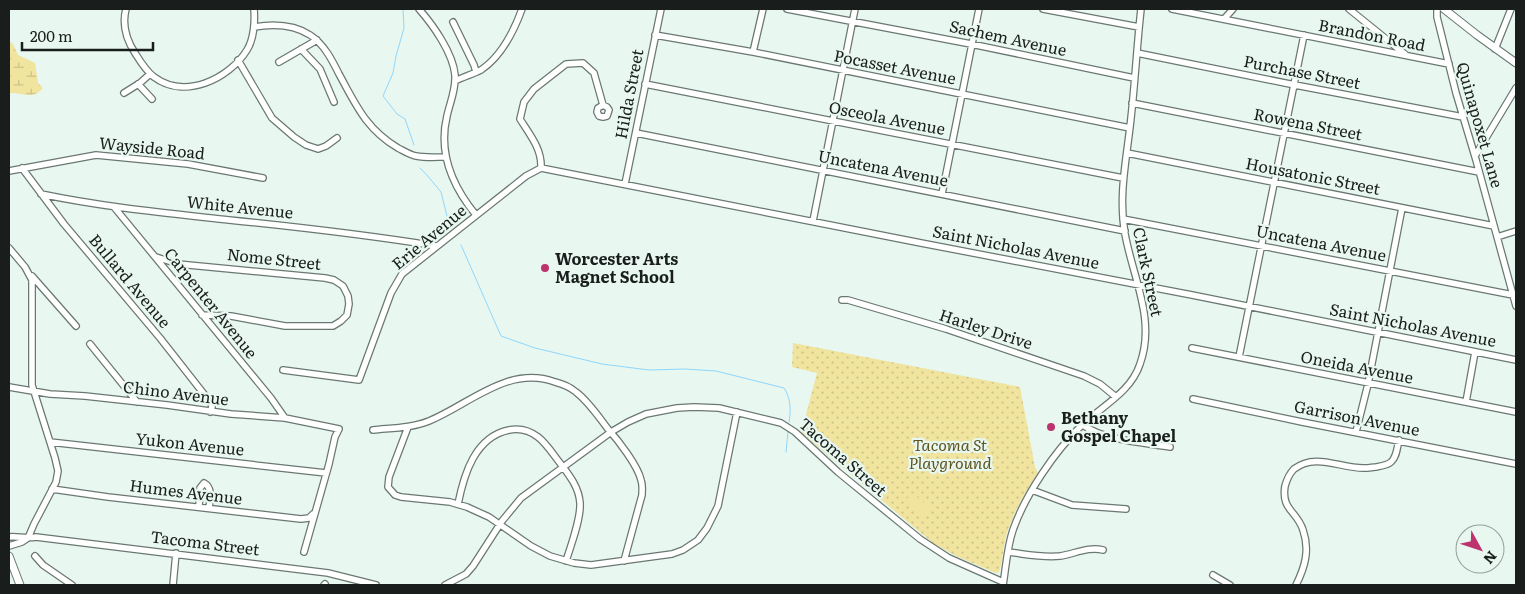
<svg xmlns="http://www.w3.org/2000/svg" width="1525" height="594" font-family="Literata,serif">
  <defs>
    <pattern id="green-dots" width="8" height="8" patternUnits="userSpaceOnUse" patternTransform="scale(1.25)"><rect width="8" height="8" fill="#f0e49f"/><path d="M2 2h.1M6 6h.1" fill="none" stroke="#cdc388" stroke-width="1.8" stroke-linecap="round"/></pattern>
    <pattern id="wetland-marsh" width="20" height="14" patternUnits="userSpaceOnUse" patternTransform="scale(1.25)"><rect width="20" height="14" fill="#f0e49f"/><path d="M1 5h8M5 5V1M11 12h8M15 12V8" fill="none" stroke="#cdc388"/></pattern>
  </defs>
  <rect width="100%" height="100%" fill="#e8f7f0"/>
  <path fill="url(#green-dots)" d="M793,343L1020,387L1035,467L1038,473C1025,492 1014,511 1007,533C1003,546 1003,560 999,572L996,573L956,556L933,543L801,433L817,373L792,367Z"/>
  <path fill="url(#wetland-marsh)" d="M9,41L13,44L18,55L35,63L38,83L43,88C32,101 23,92 9,93Z"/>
  <path fill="#f0e49f" d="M912,493L930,508L923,517L904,502Z"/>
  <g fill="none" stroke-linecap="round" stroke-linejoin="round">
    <path stroke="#8fd7fd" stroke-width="1" d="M403,9L404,28L396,56L393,73L383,96L397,114L405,119L414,145
      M420,168L426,174L441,192L448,220
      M461,245L501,336L535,348L602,364L649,370L685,369L716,371L784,388C791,398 791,411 789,422
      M786,452L788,432"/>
    <defs>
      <path id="minor" d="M126,9C122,24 126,39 135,53C140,61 146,71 154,77C185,100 229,79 247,50C254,39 255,21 254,9
        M419,9C433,25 453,53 455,75C456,90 450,102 447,116C438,153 453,187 476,215
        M787,9L971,44L1134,78
        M1043,9L1139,27
        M1172,9L1449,64
        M1349,9L1406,55
        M1437,9V17L1456,93L1476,160L1516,306
        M1224,19L1233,9
        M453,22L474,65L476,72
        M254,27C272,24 293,24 310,35C324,44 332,60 339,74C356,105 366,129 398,148C404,151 410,155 416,156C426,158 436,157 446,157
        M655,35L753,52L1130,128
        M301,49L320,69L334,102
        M1495,49L1511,9
        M753,52L763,9
        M1137,53L1295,85L1463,117
        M238,60L272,118L294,137L306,145L318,149L326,146L337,138
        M279,62L317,40
        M455,81C463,77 473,74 481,70C502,56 514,31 522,9
        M138,84L152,99
        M645,84L1123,178
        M124,93L140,83L150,74
        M1132,103L1479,172
        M636,133L1125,231
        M1127,153L1494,226
        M1475,156L1516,88
        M22,168L64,224L160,338L211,403L212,407L210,412
        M541,168C542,149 530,135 520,119L524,102L534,89L566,64L583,63L594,73L603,105L607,107L609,110L607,116L603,117L599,116L597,112L598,108L603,105
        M9,171L96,155L188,164L263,178
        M625,184L661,9
        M41,194C103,207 166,213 229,220C298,227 367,235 436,246
        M942,194L979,9
        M114,207L271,398L285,418
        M1123,219L1513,295
        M813,221L855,9
        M1497,237L1516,231
        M9,248L25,267L32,280V385L55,458L58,471L56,482L34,524L28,538
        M156,257L178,264L325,278L334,280L343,286L348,296L349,304L347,315L341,321L333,326H285L231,316L202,315
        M32,276L76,326
        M842,300H848L946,329L1084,376L1100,384L1116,397
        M90,344L137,402
        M1192,348L1516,412
        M1239,357L1304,35
        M283,370L359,380L391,293L402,274L526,176L541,168L921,243L1192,295L1516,360
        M9,387L50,394L85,396L167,405L231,414L285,418L339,429L335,437L329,464L304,552
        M1193,399L1302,422L1516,464
        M1466,402L1475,352
        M1083,425C1102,440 1146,443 1170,447
        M408,427L389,477L388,487L395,495L401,497L450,502L467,507L489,517L531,546L550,556L574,563L591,565L672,554L683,550L698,540L707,528L718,506L737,412
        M373,430C392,428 412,428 429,421C470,404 508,365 555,382C563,384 570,387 576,392C589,402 598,416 608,429C618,440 638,466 641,480C643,485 642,490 642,495L624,561
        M1356,432L1368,384L1402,208
        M50,442L326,473
        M52,489L108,497L301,519L309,518L313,514
        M1032,490L1072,505L1126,509
        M458,504C464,474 475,437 509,430C519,428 529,430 538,437C546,443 553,454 560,463C569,475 579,487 580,503C581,519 571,545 566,561
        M199,507L200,488L204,483C213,488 210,499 209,508
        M9,537C18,536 27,539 36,537L328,573L376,585
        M9,546L22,542L28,538
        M1008,552C1025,554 1043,558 1060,556C1074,554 1089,546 1103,550
        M35,556L43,565L72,585
        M1213,575L1230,585
        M173,585L176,553
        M324,585L325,584
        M445,585L466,574L473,566L502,521L521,498L611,432L628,422L646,414L677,408L694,407L719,408L781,423L795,432L838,472L920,539L949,558L1003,582
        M1003,585C1006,567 1007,547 1013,530C1025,495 1055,451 1081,426C1102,406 1131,392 1140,364C1156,320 1133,278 1125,234C1118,195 1127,157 1131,118C1135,82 1137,45 1141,9
        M1296,585C1305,567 1310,550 1303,530C1297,511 1281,510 1285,486C1287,479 1289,474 1294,469C1316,452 1341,469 1365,468C1369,468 1373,467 1376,467C1381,466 1388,465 1391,462C1397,457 1397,447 1399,440"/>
      <path id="major" d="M1444,9L1477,35L1516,63
        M9,556L20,585"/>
    </defs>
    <use href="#minor" stroke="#6b7872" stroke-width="8"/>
    <use href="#major" stroke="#6b7872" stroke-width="9"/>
    <use href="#minor" stroke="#fff" stroke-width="5.5"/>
    <use href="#major" stroke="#fff" stroke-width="7"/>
  </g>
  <g fill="#bd336d" stroke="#e8f7f0" stroke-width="2">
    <circle cx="545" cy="268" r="5"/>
    <circle cx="1051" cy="427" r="5"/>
  </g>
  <g text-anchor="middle" stroke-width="4.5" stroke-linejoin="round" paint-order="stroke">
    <g font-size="16" fill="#191e1c" stroke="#e8f7f0">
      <text transform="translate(1372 35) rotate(11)" y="6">Brandon Road</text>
      <text transform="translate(1008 38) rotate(12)" y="6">Sachem Avenue</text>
      <text transform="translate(895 67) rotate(11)" y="6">Pocasset Avenue</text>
      <text transform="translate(1302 72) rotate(11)" y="6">Purchase Street</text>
      <text transform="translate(629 94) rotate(-79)" y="6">Hilda Street</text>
      <text transform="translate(887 118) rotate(11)" y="6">Osceola Avenue</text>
      <text transform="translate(1308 124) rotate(11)" y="6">Rowena Street</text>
      <text transform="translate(1480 125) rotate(74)" y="6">Quinapoxet Lane</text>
      <text transform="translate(152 148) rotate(6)" y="6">Wayside Road</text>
      <text transform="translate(883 168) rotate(11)" y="6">Uncatena Avenue</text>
      <text transform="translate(1313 176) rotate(11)" y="6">Housatonic Street</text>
      <text transform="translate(240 207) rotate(6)" y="6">White Avenue</text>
      <text transform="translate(429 237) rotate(-40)" y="6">Erie Avenue</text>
      <text transform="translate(1321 243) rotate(11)" y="6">Uncatena Avenue</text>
      <text transform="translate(1016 247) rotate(11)" y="6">Saint Nicholas Avenue</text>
      <text transform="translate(274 259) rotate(6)" y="6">Nome Street</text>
      <text transform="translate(1148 272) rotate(78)" y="6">Clark Street</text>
      <text transform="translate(130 281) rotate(50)" y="6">Bullard Avenue</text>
      <text transform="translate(211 303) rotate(51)" y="6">Carpenter Avenue</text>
      <text transform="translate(1413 325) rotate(11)" y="6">Saint Nicholas Avenue</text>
      <text transform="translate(986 329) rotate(18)" y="6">Harley Drive</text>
      <text transform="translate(1357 367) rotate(11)" y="6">Oneida Avenue</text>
      <text transform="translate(176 393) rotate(7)" y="6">Chino Avenue</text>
      <text transform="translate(1357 418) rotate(11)" y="6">Garrison Avenue</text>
      <text transform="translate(190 444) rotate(6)" y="6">Yukon Avenue</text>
      <text transform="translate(843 457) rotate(41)" y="6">Tacoma Street</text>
      <text transform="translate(186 492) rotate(7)" y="6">Humes Avenue</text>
      <text transform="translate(205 543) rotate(7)" y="6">Tacoma Street</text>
    </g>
    <g font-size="16" font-weight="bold" fill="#191e1c" stroke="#e8f7f0" text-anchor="start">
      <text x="555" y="265">Worcester Arts<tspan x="555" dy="18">Magnet School</tspan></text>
      <text x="1061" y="424">Bethany<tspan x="1061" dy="18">Gospel Chapel</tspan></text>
    </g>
    <g font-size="16" font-style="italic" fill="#5f5622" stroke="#e8f7f0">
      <text x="950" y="451">Tacoma St<tspan x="950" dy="18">Playground</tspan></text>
    </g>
  </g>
  <rect width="1525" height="594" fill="none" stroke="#191e1c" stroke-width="20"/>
  <g transform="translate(1480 549) rotate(130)"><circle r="24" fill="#e8f7f0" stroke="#95a09b"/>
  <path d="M0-4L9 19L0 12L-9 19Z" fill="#bd336d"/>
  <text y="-8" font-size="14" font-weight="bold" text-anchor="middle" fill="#191e1c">N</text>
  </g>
  <path d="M22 42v8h131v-8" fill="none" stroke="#191e1c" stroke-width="2.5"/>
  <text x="30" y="42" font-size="15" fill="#191e1c" stroke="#e8f7f0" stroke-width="4" paint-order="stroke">200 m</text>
</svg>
